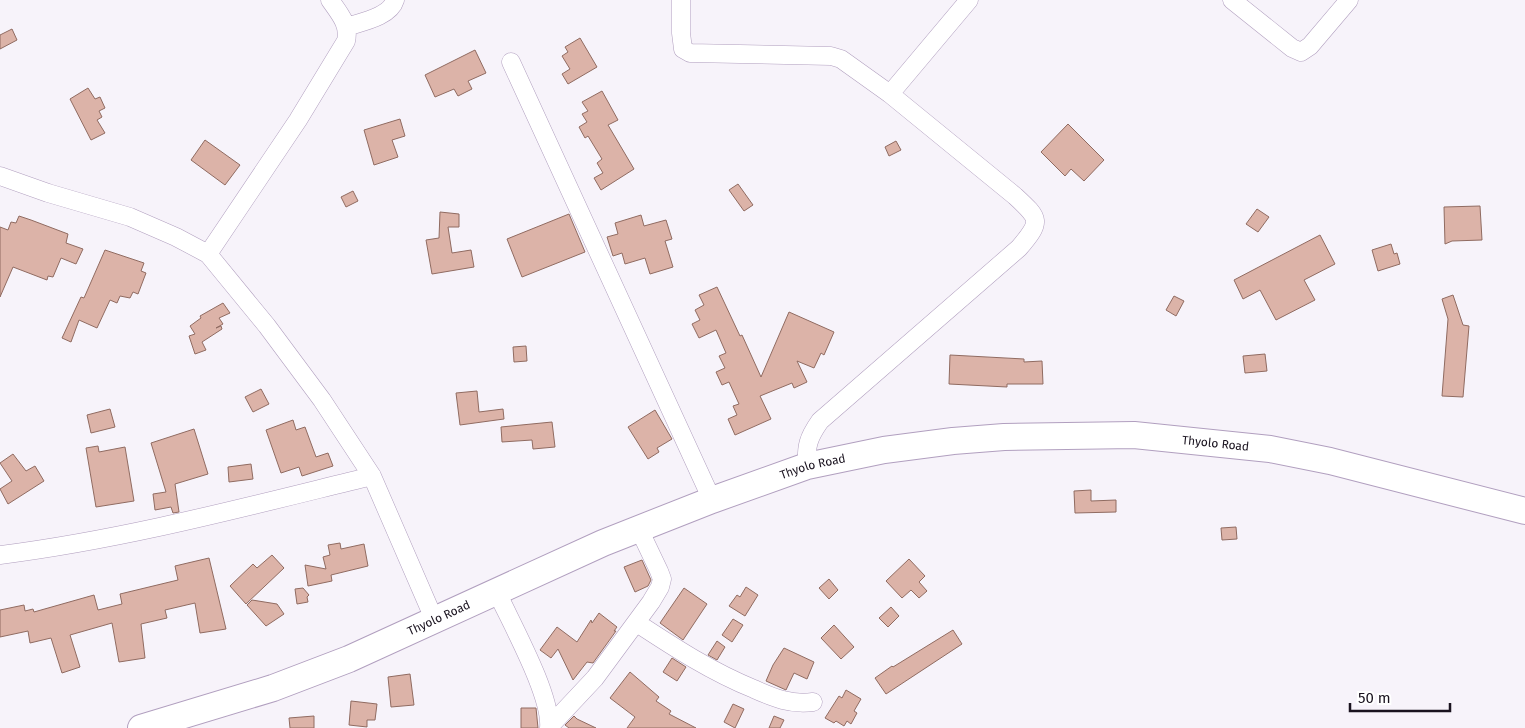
<svg xmlns="http://www.w3.org/2000/svg" width="1525" height="728" font-family="'Fira Sans',sans-serif">
  <rect width="100%" height="100%" fill="#f7f3fa"/>
  <path fill="#dcb3a8" stroke="#906b61" d="M12,29L17,40L0,49V35Z
    M580,38L597,67L568,84L562,74L570,69L562,56L568,52L565,47Z
    M475,50L486,73L468,81L472,89L458,96L454,89L435,97L425,75Z
    M88,88L95,99L100,97L105,108L99,111L102,117L97,120L105,133L91,140L70,99Z
    M602,91L618,120L608,125L634,169L601,190L594,178L603,173L597,163L602,159L588,136L585,138L579,127L587,122L582,114L588,111L582,102Z
    M400,119L405,136L392,140L398,157L374,165L364,130Z
    M1068,124L1104,160L1084,181L1071,169L1065,176L1041,152Z
    M205,140L240,165L225,185L191,160Z
    M896,141L901,150L889,156L885,147Z
    M738,184L753,205L744,211L729,190Z
    M353,191L358,201L346,207L341,197Z
    M1480,206L1482,240L1452,241L1445,244L1444,207Z
    M1257,209L1269,217L1258,232L1246,224Z
    M440,212L459,214V227H448L452,253L471,250L474,267L432,274L426,240L439,238Z
    M569,214L585,252L522,277L507,239Z
    M641,215L644,226L666,220L672,239L665,241L673,267L650,274L645,258L625,264L622,253L613,256L607,237L618,234L615,223Z
    M19,216L31,220L68,234L66,243L83,249L76,264L61,258L53,277L48,276L47,280L13,267L0,297V227L8,230L11,222L16,223Z
    M1320,235L1335,264L1304,280L1315,300L1276,320L1260,290L1243,299L1234,280Z
    M1391,244L1394,254L1397,253L1400,264L1378,271L1372,250Z
    M105,250L144,263L141,271L146,273L138,294L133,292L130,298L120,296L117,303L110,300L97,328L79,320L71,342L62,338L81,297L84,298Z
    M717,287L740,336L742,335L761,377L789,312L834,332L824,355L821,353L814,368L797,361L807,382L794,388L792,383L760,396L771,419L735,435L728,419L737,415L733,406L739,404L729,382L722,385L716,372L725,368L719,356L726,353L716,330L699,338L692,324L700,320L695,310L704,305L699,295Z
    M1453,295L1463,325L1469,326L1463,397L1442,396L1448,319L1442,299Z
    M1174,296L1184,301L1176,316L1166,310Z
    M223,303L230,313L219,318L223,324L216,328L221,326L222,329L202,342L206,350L195,354L189,336L195,334L190,326L201,318L200,316Z
    M526,346L527,361L514,362L513,347Z
    M1265,354L1267,371L1245,373L1243,356Z
    M950,355L1024,359V362L1042,361L1043,384H1007V387L949,384Z
    M261,389L269,404L253,412L245,397Z
    M477,391L479,412L503,409L504,419L460,425L456,393Z
    M110,409L115,427L91,433L87,415Z
    M655,410L672,439L657,448L659,452L648,459L628,427Z
    M293,420L296,430L305,427L316,457L328,453L333,466L302,476L299,467L281,473L266,430Z
    M552,422L555,447L533,449L532,440L502,442L501,427Z
    M194,429L208,474L175,484L179,512L173,513L171,507L155,510L153,494L166,492L151,443Z
    M98,446L99,452L125,447L134,501L96,507L86,448Z
    M13,454L26,471L35,466L44,481L8,504L0,489L12,481L0,463Z
    M251,464L253,479L229,482L228,467Z
    M1091,490V501L1116,500V512L1075,513L1074,491Z
    M1236,527L1237,539L1222,540L1221,528Z
    M340,543L341,549L364,544L368,566L331,575L332,581L308,586L305,565L326,569L323,557L330,555L328,545Z
    M272,555L284,568L246,604L230,586L253,564L257,568Z
    M209,558L226,629L200,633L195,603L165,610L167,618L141,624L145,658L119,662L112,623L70,635L80,667L62,673L51,638L30,643L28,631L0,637V610L24,605L25,611L33,609L34,612L94,595L98,610L122,604L120,594L178,580L175,566Z
    M909,559L925,576L919,582L927,591L919,598L911,590L902,598L886,581Z
    M642,560L651,580L648,586L635,592L624,567Z
    M829,579L838,590L829,599L819,588Z
    M746,587L758,595L745,616L729,606L737,595L740,597Z
    M303,588L309,595L307,597L308,602L297,604L295,589Z
    M684,588L707,604L683,640L660,623Z
    M252,600L277,604L284,614L266,626L247,605Z
    M891,607L899,616L888,627L879,618Z
    M599,613L617,627L614,631H616L593,663L587,662L573,680L558,649L551,658L540,650L557,627L577,642L591,620L592,623Z
    M733,619L743,625L732,642L722,635Z
    M834,625L854,647L841,659L821,638Z
    M953,630L962,644L886,694L875,678L892,666L893,667Z
    M717,641L725,647L717,660L708,655Z
    M784,648L814,662L807,679L794,673L786,690L766,681L773,665Z
    M672,658L686,667L677,681L663,672Z
    M630,672L659,697L656,701L671,711L669,714L696,728H627L635,717L610,698Z
    M410,674L414,705L391,707L388,677Z
    M846,690L861,699L854,711L857,713L851,724L847,721L844,726L836,721L834,723L825,718L839,696L842,698Z
    M351,701L377,704L375,720H367V727L349,725Z
    M733,704L744,709L735,728L724,722Z
    M521,708H536L538,728H521Z
    M314,716V728H290L289,718Z
    M574,716L577,719L596,728H569L565,725Z
    M774,716L784,720L780,728H769Z"/>
  <g fill="none" stroke-linecap="round" stroke-linejoin="round">
    <defs>
      <path id="minor" d="M681,0V33L683,49L690,53L831,56L841,59L890,94L1015,196C1040,219 1042,221 1019,248L820,421C808,438 806,446 807,466
        M1232,0L1292,48L1301,52L1310,46L1349,0
        M346,27C361,22 390,17 395,0
        M511,62L712,500
        M890,94L969,0
        M0,176L48,193L130,217L176,237L208,254L267,326L322,400L372,476L434,619
        M208,254L298,120L346,41C350,25 339,13 330,0
        M0,555C126,539 249,506 372,476
        M497,592C511,623 552,696 549,728
        M637,623C675,648 712,672 754,689C774,698 791,705 813,702
        M550,726L595,678L651,602L660,587L662,579L659,571L639,529"/>
      <g id="highway">
        <path id="s1" d="M141,728L273,688L349,659L603,543L712,500L807,466L884,450L953,441L1004,437L1134,435L1270,449L1330,461L1525,511"/>
      </g>
    </defs>
    <use href="#minor" stroke="#b19fbf" stroke-width="19"/>
    <use href="#highway" stroke="#b19fbf" stroke-width="28"/>
    <use href="#minor" stroke="#fff" stroke-width="18"/>
    <use href="#highway" stroke="#fff" stroke-width="26"/>
  </g>
  <g text-anchor="middle" stroke-width="4" stroke-linejoin="round" paint-order="stroke">
    <g font-size="12" fill="#1a131f" stroke="#fff">
      <text dy="4" stroke="none"><textPath href="#s1" startOffset="1128">Thyolo Road</textPath></text>
      <text dy="4" stroke="none"><textPath href="#s1" startOffset="722">Thyolo Road</textPath></text>
      <text dy="4" stroke="none"><textPath href="#s1" startOffset="318">Thyolo Road</textPath></text>
    </g>
  </g>
  <path d="M1350 703v8h100v-8" fill="none" stroke="#1a131f" stroke-width="2.5"/>
  <text x="1358" y="703" font-size="15" fill="#1a131f" stroke="#ffffff" stroke-width="4" paint-order="stroke">50 m</text>
</svg>
